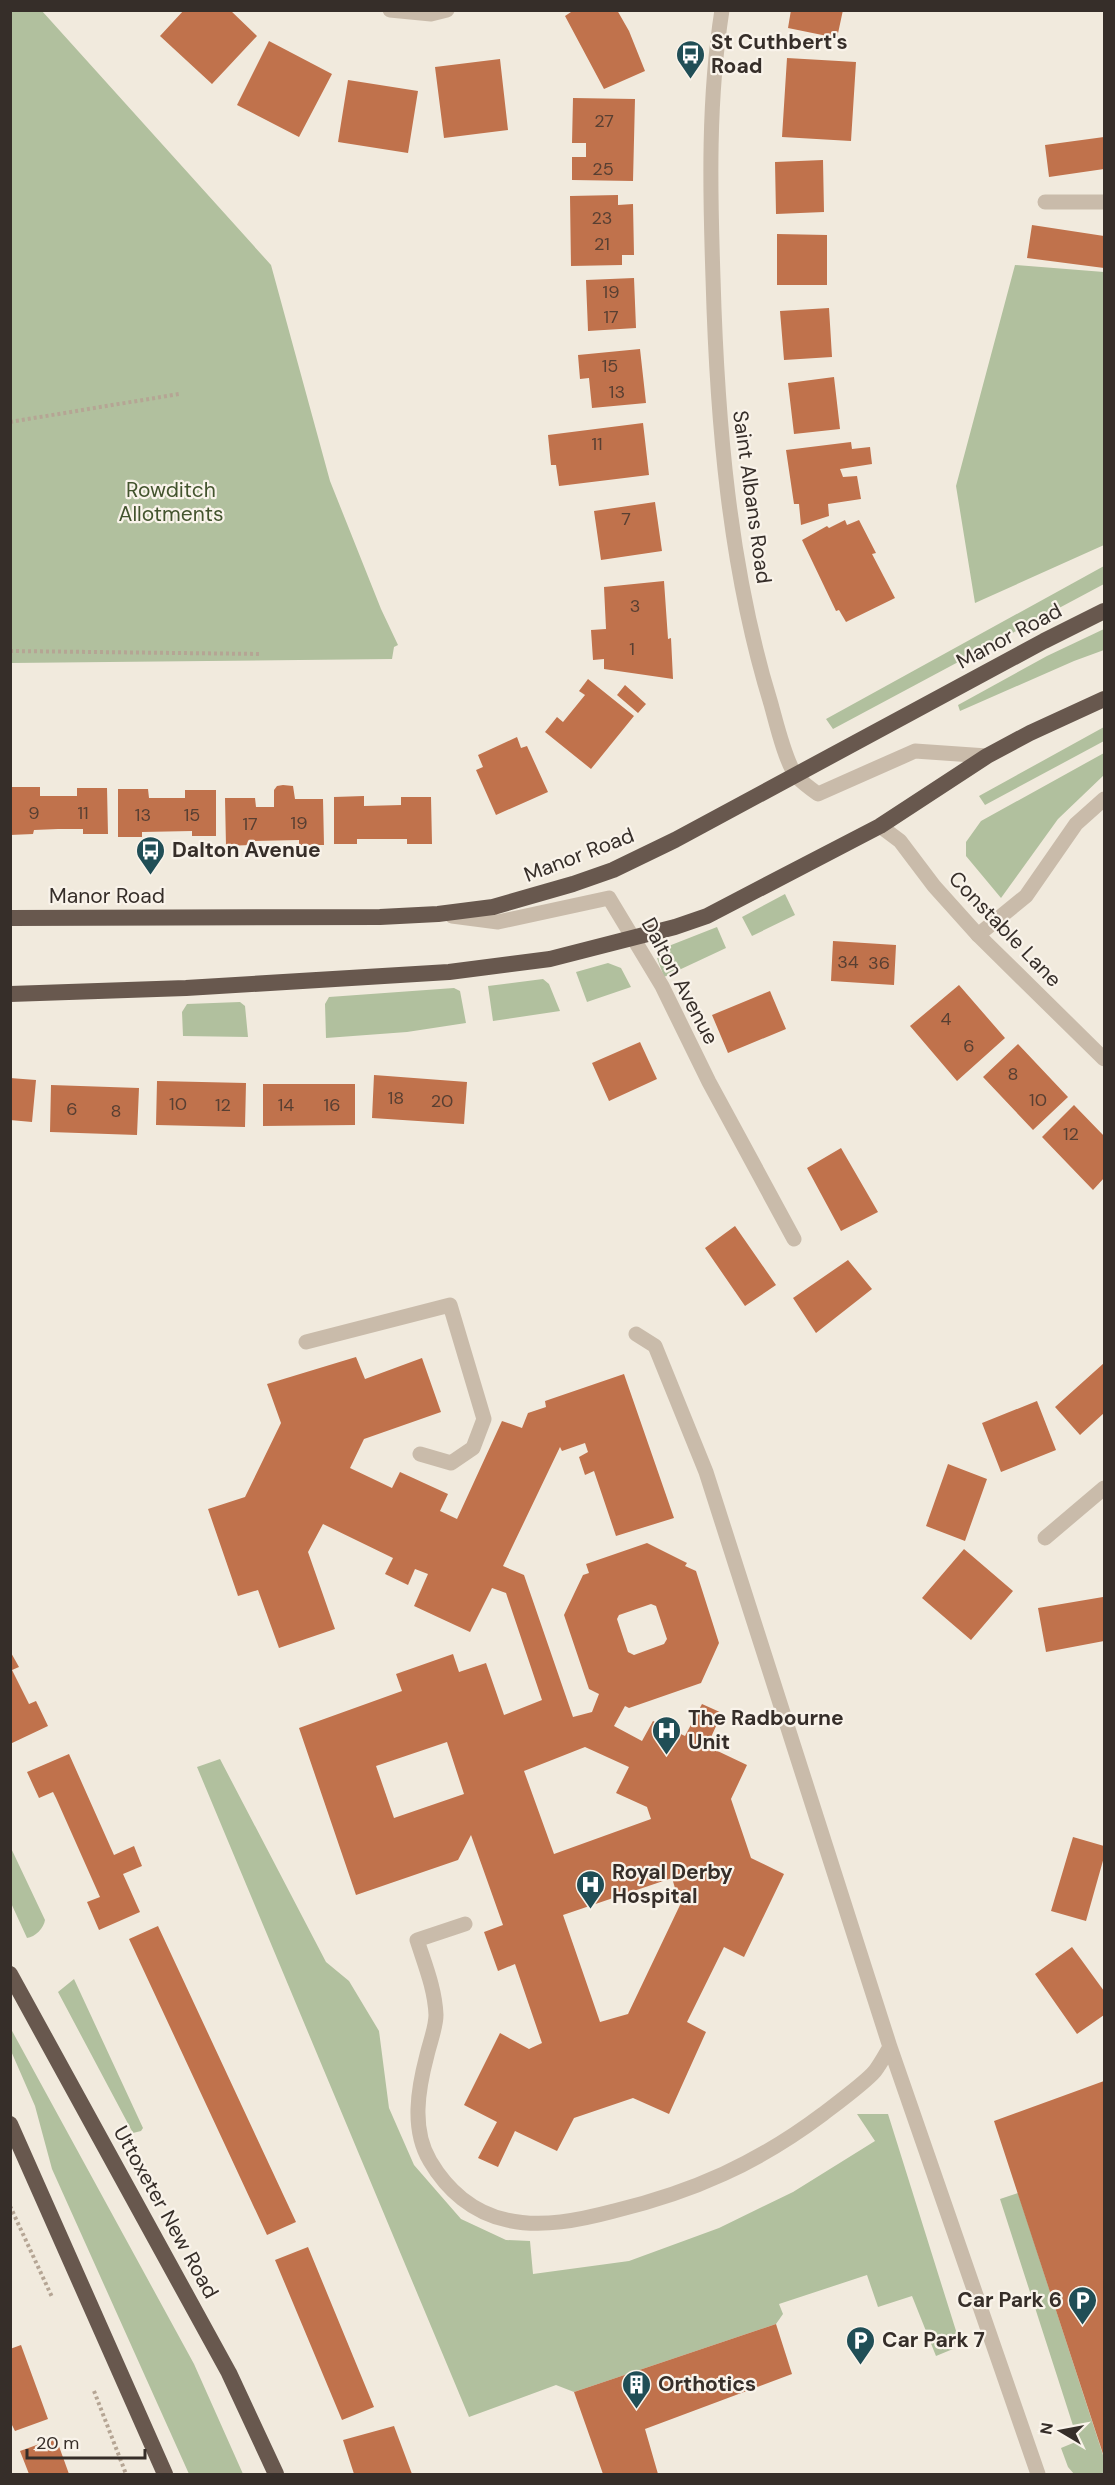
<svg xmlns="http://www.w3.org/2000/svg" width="1115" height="2485" font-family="'DM Sans',sans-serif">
  <rect width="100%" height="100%" fill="#f1eadd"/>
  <path fill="#b1c09e" d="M10,11H42L271,265L330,481L381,609L398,645L394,647L392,659L11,663Z
    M1015,265L1104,272V545L975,603L956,486Z
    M1104,566V584L833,729L826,719Z
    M1104,629V650L1074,661L960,711L958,705L1047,656Z
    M1104,727V741L985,805L979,796Z
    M1104,753V775L1058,819L1001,898L966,856V842L981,821Z
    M785,894L795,915L752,936L742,917Z
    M717,927L726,948L664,977L657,958L661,949Z
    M608,963L621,968L631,987L587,1002L576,972Z
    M543,979L549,984L560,1011L493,1021L488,986Z
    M454,988L460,991L466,1023L407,1032L326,1038L325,1004L329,997Z
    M240,1002L245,1006L248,1037L183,1036L182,1012L187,1004Z
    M220,1759L326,1962L349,1981L379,2031L389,2108L414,2165L461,2219L506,2240L530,2241L533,2274L629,2261L719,2228L793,2192L875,2141L857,2114H888L957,2334L953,2349L936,2356L912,2296L878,2307L867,2275L779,2304L783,2314L776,2324L574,2392L556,2385L469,2417L197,1767Z
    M10,1846L45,1920C44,1928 35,1937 27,1938L11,1903Z
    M74,1979L143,2128L141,2131L133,2133L58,1992Z
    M11,2029L194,2364L243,2474H189L52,2169L35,2106L11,2051Z
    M1018,2193L1104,2458V2474H1074L1068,2467L1061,2448L1078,2441L1000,2199Z"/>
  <path fill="#c0724c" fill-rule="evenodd" d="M184,10H230L257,36L212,84L160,36Z
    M574,10H617L629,31L645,71L604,89L565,16Z
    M791,10H843L837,38L788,28Z
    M269,41L332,74L299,137L237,105Z
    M787,58L856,62L851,141L782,137Z
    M500,59L508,130L444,138L435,67Z
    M348,80L418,91L408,153L338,142Z
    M573,98L635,99L633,181L572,180V157H586V143H572Z
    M1104,137V169L1049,177L1045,145Z
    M823,160L824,212L776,214L775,162Z
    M618,195V205L633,204L634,255H622V265L571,266L570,196Z
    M1032,225L1104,236V268L1027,258Z
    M777,234L827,235V285H777Z
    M634,278L636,328L588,331L586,280Z
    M829,308L832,357L784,360L780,311Z
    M640,349L646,403L592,408L589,378L580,379L578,355Z
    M834,377L840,429L794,434L788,383Z
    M643,423L649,475L559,486L556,465H551L548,435Z
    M851,442L852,449L870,447L872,464L840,469L843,477L857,476L861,499L828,504L829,516L801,525L799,504H794L786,450Z
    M655,502L662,551L601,560L594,511Z
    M845,520L847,525L859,520L876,553L872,554L895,598L846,622L839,610L836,611L802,540L827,526L829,528Z
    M664,581L668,639L671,638L673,679L604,669V659L593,660L591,630L606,629L604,587Z
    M588,679L634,716L591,769L545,732L557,717L563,722L585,695L579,691Z
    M625,685L646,704L638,713L617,695Z
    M517,737L521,748L527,746L548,792L496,815L476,770L483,767L478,755Z
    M283,785L293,786L295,799H323L324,845H299V840L249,841L250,845L226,846L225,798H255L256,807H274V790L277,786Z
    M10,787H40V796H77V788H107L108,834H83V829H58L34,830L33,834L10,835Z
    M118,789H148L149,798H185V790H216V836H192V831L142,832V837H118Z
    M364,796V806L401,805V797H431L432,844H407V839H357V844H334V797Z
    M833,941L896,945L894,985L831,981Z
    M959,985L1005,1038L957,1081L910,1026Z
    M770,991L786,1029L728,1053L712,1015Z
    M640,1042L657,1079L609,1101L592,1063Z
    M1018,1044L1068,1097L1033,1130L983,1077Z
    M374,1075L467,1082L464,1124L372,1118Z
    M10,1078L36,1080L32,1122L10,1120Z
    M157,1081L246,1083L245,1127L156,1125Z
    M263,1084H355V1125L263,1126Z
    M51,1085L139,1088L137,1135L50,1132Z
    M1074,1105L1104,1136V1178L1093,1190L1042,1137Z
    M841,1148L878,1212L841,1231L807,1168Z
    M735,1226L776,1285L745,1306L705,1248Z
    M848,1260L872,1289L816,1333L793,1298Z
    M356,1357L365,1379L422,1358L441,1412L364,1439L350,1468L392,1488L400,1472L448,1494L440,1511L457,1519L502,1421L522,1428L528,1413L546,1407L545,1401L624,1374L674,1518L616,1536L594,1471L585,1475L579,1457L588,1452L585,1443L562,1451L560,1447L503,1566L524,1575L573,1717L592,1712L599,1694L589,1689L564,1615L583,1575L589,1573L586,1564L647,1543L687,1563L685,1566L696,1571L719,1643L701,1683L629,1708L625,1706L614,1726L642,1741L653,1721L685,1736L702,1704L722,1713L707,1746L747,1765L731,1799L751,1858L784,1874L744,1957L724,1947L687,2022L706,2032L669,2114L633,2098L574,2118L557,2151L515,2131L498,2167L478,2158L497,2122L464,2105L500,2033L529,2049L542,2043L515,1964L498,1971L484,1932L503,1925L471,1835L458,1860L356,1895L299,1728L402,1691L396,1674L453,1654L459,1672L486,1663L504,1715L542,1700L506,1593L492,1588L470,1632L414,1606L428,1574L415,1569L408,1585L385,1574L393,1558L323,1524L308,1552L335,1629L279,1648L258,1590L238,1596L208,1509L245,1497L281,1423L267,1384ZM651,1604L656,1606L667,1639L664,1644L634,1655L628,1652L617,1619L619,1615ZM447,1742L464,1794L394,1818L376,1766ZM585,1747L629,1767L616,1793L647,1807L651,1819L554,1854L524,1771ZM672,1878L680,1905L628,2014L600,2022L563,1915Z
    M1104,1363V1413L1080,1435L1055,1407Z
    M1037,1401L1056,1450L1001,1472L982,1423Z
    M948,1464L987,1479L965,1541L926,1526Z
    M964,1549L1013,1591L971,1640L922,1598Z
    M1103,1597L1104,1641L1046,1652L1038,1608Z
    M10,1651L19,1667L12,1670L29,1704L36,1701L48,1726L10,1744Z
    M69,1754L114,1855L134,1846L142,1866L123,1874L140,1912L99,1930L87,1902L100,1897L56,1798L53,1792L39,1798L27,1772Z
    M1073,1837L1104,1846V1857L1086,1921L1051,1911Z
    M158,1926L296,2222L267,2235L129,1939Z
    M1072,1947L1104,1991V2015L1077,2034L1035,1974Z
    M1104,2081V2457L994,2121Z
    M308,2247L374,2407L342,2420L275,2260Z
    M776,2324L792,2374L645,2429L658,2474H603L574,2392Z
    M21,2345L48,2419L15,2431L10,2421V2349Z
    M394,2426L412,2474H354L343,2440Z
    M56,2438L69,2474H29L20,2451Z"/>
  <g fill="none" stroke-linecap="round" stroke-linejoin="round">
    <path stroke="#b5a594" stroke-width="4" stroke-dasharray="3 3" stroke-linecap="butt" d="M10,422L179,394
      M10,651L261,654
      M10,2206L52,2297
      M94,2391L126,2474"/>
    <path stroke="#c9bbaa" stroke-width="15" d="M978,935L1026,896L1076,824L1104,799
      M636,1334L655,1346L706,1472L890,2047L1038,2474
      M306,1342L450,1305L484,1419L473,1448L451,1463L420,1454
      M465,1924L417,1940C425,1965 435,1989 436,2015C436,2027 430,2042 427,2055C418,2089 411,2129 430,2161C447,2190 473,2213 507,2220C542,2228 580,2220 614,2211C693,2192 758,2163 823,2114C836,2104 866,2082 875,2071C881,2063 885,2055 890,2047"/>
    <path stroke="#c9bbaa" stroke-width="15" d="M390,10L431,14L447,10
      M1045,202H1104
      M452,916L498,922L609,898L662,986L709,1082L794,1239
      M1045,1538L1104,1488"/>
    <path stroke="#c9bbaa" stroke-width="15" d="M722,10C708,99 710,189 713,278C717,420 729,568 771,704C776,722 786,764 797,777C803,783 811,789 818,794L915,751L987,756
      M880,826L900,841L934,886L978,935L1104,1059"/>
    <path stroke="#68584e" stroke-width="16" d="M10,918L380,917L438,914L493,907L573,884L613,870L675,840L1044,641L1104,611
      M10,994L186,988L449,972L550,959L675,927L707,916L880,826L987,756L1030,733L1104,699
      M10,1974L229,2373L276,2474
      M10,2124L165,2474"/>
  </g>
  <defs>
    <symbol id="bus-pin" viewBox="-11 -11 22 30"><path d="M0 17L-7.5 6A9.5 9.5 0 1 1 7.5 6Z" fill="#204e56" stroke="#f9f3ea"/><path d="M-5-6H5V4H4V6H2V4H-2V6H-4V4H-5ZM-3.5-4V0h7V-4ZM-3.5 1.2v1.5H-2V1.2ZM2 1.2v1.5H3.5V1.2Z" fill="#fff"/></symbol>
    <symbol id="hospital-pin" viewBox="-11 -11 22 30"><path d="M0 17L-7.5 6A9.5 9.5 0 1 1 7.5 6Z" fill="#204e56" stroke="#f9f3ea"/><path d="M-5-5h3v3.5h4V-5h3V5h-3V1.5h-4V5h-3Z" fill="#fff"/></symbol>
    <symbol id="parking-pin" viewBox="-11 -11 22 30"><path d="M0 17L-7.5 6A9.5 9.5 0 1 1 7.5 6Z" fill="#204e56" stroke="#f9f3ea"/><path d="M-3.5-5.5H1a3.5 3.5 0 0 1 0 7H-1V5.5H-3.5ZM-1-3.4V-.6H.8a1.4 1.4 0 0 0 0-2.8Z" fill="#fff"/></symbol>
    <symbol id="building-pin" viewBox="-11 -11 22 30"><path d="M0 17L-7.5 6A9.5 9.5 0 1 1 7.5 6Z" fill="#204e56" stroke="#f9f3ea"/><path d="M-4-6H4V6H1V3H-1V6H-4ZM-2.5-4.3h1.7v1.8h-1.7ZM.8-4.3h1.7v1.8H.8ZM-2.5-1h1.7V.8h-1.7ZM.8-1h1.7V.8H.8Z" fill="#fff"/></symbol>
  </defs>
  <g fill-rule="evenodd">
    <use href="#bus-pin" x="674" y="38" width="33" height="45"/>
    <use href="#bus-pin" x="134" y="834" width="33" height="45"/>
    <use href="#hospital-pin" x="650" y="1714" width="33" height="45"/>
    <use href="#hospital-pin" x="574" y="1868" width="33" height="45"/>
    <use href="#parking-pin" x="1066" y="2284" width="33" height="45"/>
    <use href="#parking-pin" x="844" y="2324" width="33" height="45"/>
    <use href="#building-pin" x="620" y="2368" width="33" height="45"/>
  </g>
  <g text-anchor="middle" stroke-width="4.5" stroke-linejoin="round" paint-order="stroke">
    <g font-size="18" fill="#583f32">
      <text x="604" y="127">27</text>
      <text x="603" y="175">25</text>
      <text x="602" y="224">23</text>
      <text x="602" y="250">21</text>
      <text x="611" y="298">19</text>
      <text x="611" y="323">17</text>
      <text x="610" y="372">15</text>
      <text x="617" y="398">13</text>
      <text x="597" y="450">11</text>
      <text x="626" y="525">7</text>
      <text x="635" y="612">3</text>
      <text x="632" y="655">1</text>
      <text x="34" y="819">9</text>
      <text x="83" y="819">11</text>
      <text x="143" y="821">13</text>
      <text x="192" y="821">15</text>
      <text x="299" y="829">19</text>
      <text x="250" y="830">17</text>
      <text x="848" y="968">34</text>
      <text x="879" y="969">36</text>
      <text x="946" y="1025">4</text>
      <text x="969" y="1052">6</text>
      <text x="1013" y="1080">8</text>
      <text x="396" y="1104">18</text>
      <text x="1038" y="1106">10</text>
      <text x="442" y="1107">20</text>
      <text x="178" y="1110">10</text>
      <text x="223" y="1111">12</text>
      <text x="286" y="1111">14</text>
      <text x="332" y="1111">16</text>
      <text x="72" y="1115">6</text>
      <text x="116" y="1117">8</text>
      <text x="1071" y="1140">12</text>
    </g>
    <g font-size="21" font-weight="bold" fill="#362e29" stroke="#f9f3ea" text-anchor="start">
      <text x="711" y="49">St Cuthbert's<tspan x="711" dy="24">Road</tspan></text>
      <text x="172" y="857">Dalton Avenue</text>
      <text x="688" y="1725">The Radbourne<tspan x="688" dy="24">Unit</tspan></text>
      <text x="612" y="1879">Royal Derby<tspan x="612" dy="24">Hospital</tspan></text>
      <text x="1062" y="2307" text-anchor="end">Car Park 6</text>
      <text x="882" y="2347">Car Park 7</text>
      <text x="658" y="2391">Orthotics</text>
    </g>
    <g font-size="21" fill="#43542e" stroke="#f9f3ea">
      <text x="171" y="497">Rowditch<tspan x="171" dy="24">Allotments</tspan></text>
    </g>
    <g font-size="21" fill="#362e29" stroke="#f9f3ea">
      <text transform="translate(752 497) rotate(82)" y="7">Saint Albans Road</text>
      <text transform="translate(1009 636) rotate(-28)" y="7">Manor Road</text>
      <text transform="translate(579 855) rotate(-21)" y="7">Manor Road</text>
      <text x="107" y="903">Manor Road</text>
      <text transform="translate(1005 929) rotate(46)" y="7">Constable Lane</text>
      <text transform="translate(680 981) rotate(62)" y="7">Dalton Avenue</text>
      <text transform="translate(166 2212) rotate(61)" y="7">Uttoxeter New Road</text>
    </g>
  </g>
  <rect width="1115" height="2485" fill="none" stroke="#362e29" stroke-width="24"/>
  <g transform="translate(1061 2431) rotate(280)" stroke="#f9f3ea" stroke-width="4.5" paint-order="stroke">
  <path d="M0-4.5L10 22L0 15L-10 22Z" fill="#362e29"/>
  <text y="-9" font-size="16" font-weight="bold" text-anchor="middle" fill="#362e29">N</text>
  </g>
  <path d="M27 2449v9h118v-9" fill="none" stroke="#362e29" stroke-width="3"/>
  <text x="36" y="2449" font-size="18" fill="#362e29" stroke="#f9f3ea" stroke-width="4.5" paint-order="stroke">20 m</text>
</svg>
